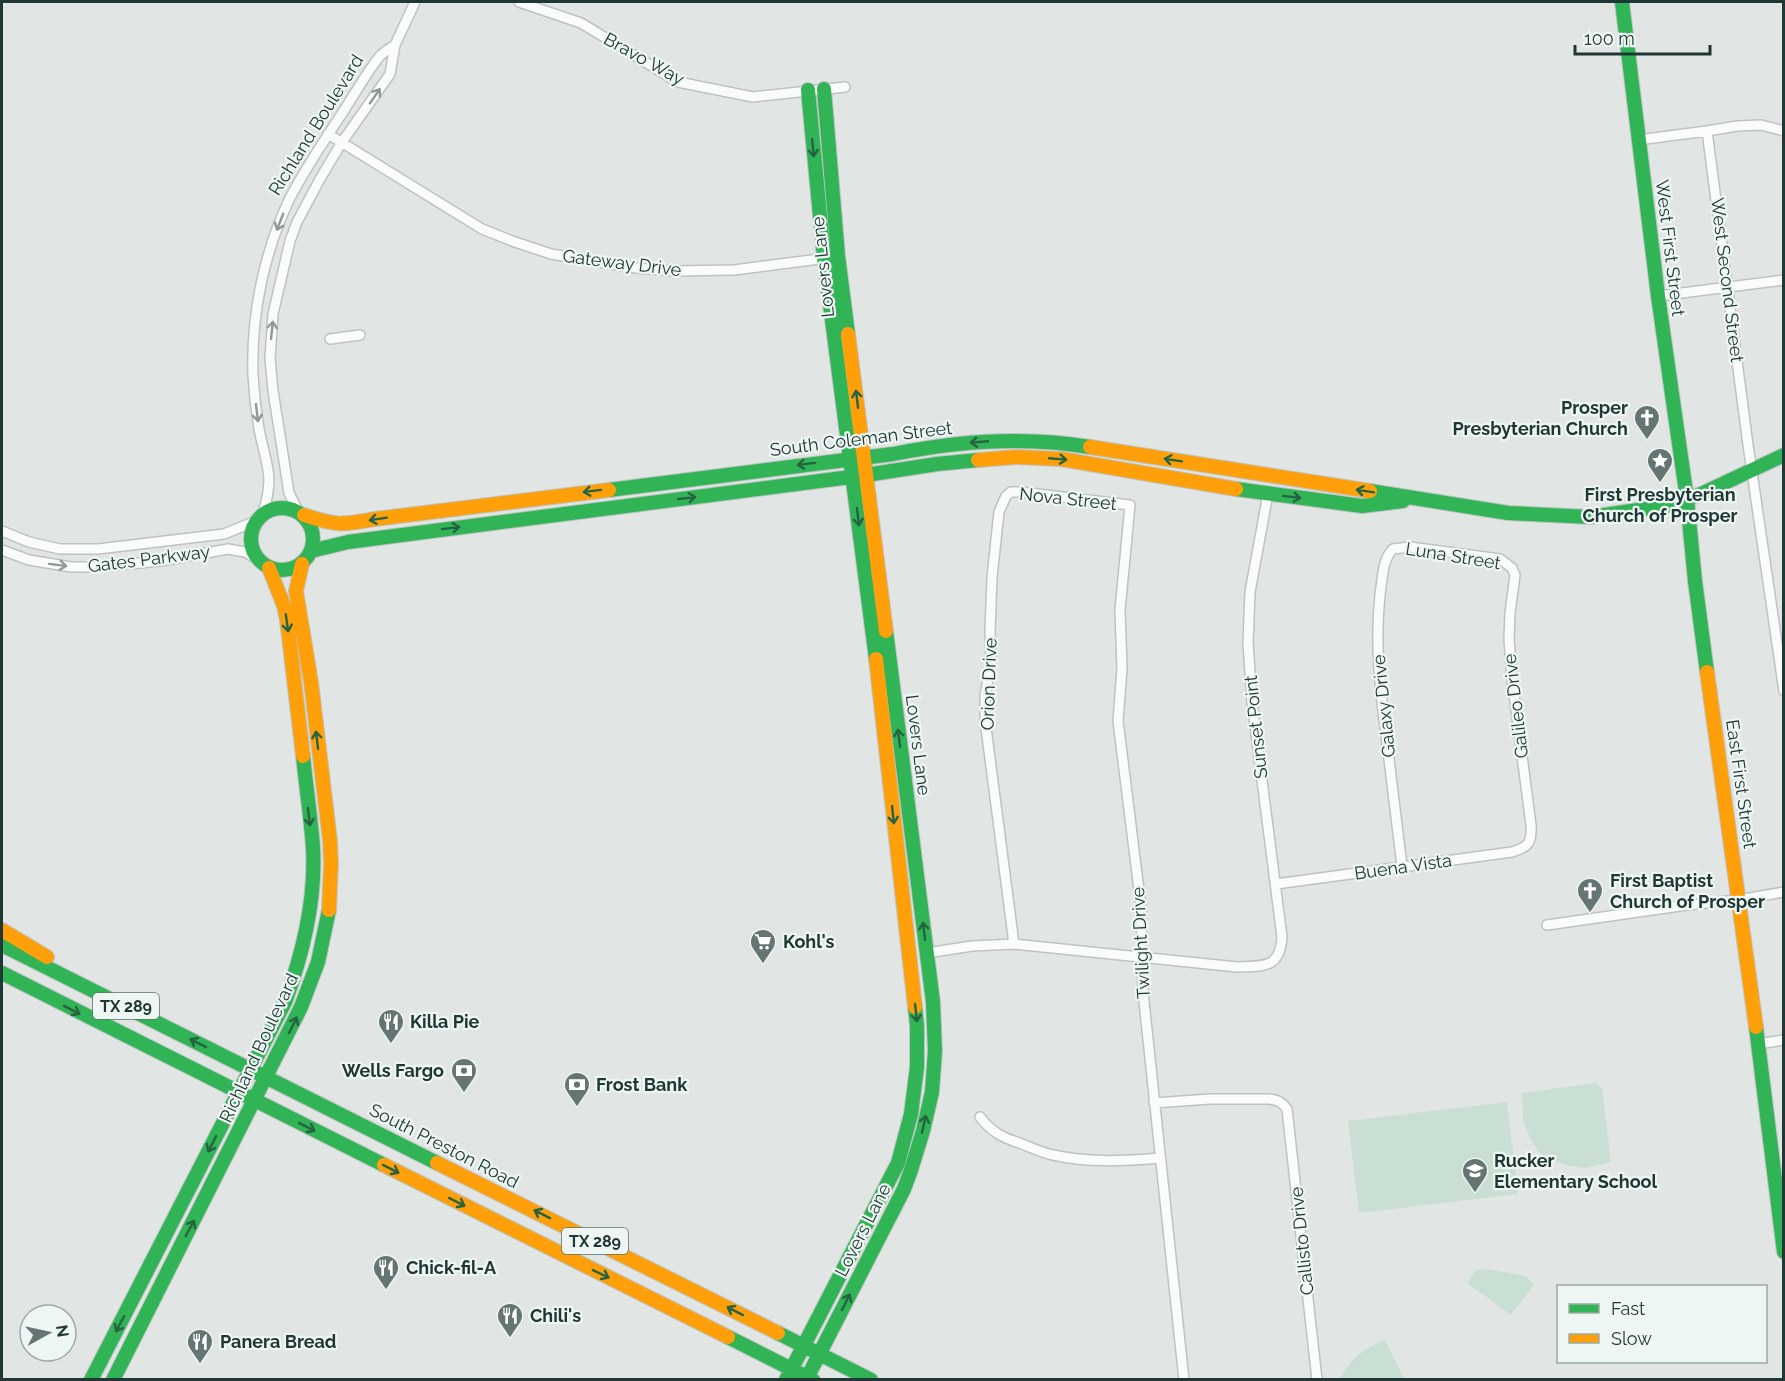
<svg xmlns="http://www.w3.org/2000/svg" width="1785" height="1381" font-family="Raleway,sans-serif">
  <rect width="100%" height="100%" fill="#e1e6e5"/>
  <path fill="#cadfd4" d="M1595,1083L1602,1088L1611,1162L1585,1168L1565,1165L1542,1156L1530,1138L1523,1120L1522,1093Z
    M1507,1102L1518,1194L1359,1213L1348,1121Z
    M1487,1269L1526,1276L1534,1285L1511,1315L1467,1283L1476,1270Z
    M1385,1340L1404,1379H1340C1352,1357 1362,1350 1385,1340Z"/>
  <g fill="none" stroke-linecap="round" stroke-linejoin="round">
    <defs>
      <path id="street" d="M519,2L581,23L678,82L753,97L845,87
        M1784,131L1761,125L1737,126L1707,131L1748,445L1784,691
        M328,134L482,229L512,241L551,254L636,268L674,271L734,270L827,258
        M1638,140L1707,131
        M1658,296L1784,280
        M330,339L360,335
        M298,511L289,493L287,480L273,391L270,358L273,314L290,241L297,222L320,179L342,142L390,74L395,45L415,2
        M263,513C275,475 266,465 259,429C256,411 254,393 253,375C251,315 264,252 290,198C306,167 326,138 345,109C356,92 367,72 380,56C384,52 390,48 395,45
        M2,531L29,542L60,549H98L224,534L256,521
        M2,550L29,560L71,567H96L161,561L228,549L245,552L260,561
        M1276,884L1512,852C1529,847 1532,842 1531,825L1512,679L1509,639L1510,613L1515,575L1512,568L1500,559L1410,547L1393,549C1383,559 1383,574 1381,587C1374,640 1380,691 1387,743C1392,784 1397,825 1402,866
        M1547,925L1687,905L1738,900L1784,892
        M1014,944L985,720V696L991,661L990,631L992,577L999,512L1006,496L1011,492H1021L1130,505L1120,610L1122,669L1118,721L1141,906L1143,992L1184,1380
        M927,953L972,946L1014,944L1237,967C1263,966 1280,969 1282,937L1252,702L1248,643L1250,592L1268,494
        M1758,1044L1784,1040
        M1154,1103L1210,1099H1269C1278,1100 1282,1102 1287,1109L1317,1380
        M980,1117C992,1133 1004,1138 1022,1144C1032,1148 1043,1153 1053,1155C1089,1163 1124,1161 1160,1158"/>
      <path id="fast" d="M1622,2L1658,296L1687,499L1695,581L1707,672
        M824,89L838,256L848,334
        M808,90L824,258L876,659
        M1236,489L1362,506L1403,501
        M609,490L893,454C957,441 1025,436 1090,447
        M1370,491L1508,513L1590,517L1672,505L1701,494L1784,455
        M251 539a31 31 0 1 1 62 0a31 31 0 1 1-62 0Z
        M311,551L348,542L866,475L937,464L978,460
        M2,945L437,1163
        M2,973L384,1165
        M1756,1027L1784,1252
        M778,1333L871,1380
        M728,1337L813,1380
        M91,1380L285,1002C303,953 316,901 313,848C311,818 306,787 303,756
        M113,1380L301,1007L318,962L329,910
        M786,1380L898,1163L911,1114L917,1067V1026L915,1007
        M806,1380L904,1189L911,1170L923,1131L932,1092L935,1051L933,1002L886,631"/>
      <path id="slow" d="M848,334L886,631
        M1090,447L1370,491
        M978,460L1017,457L1061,459L1236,489
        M304,515C336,526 342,525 375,519L609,490
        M302,564L296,591L311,682L330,841L331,863L329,910
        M269,568L284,606L287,620L303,756
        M876,659L915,1007
        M1707,672L1756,1027
        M2,930L47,957
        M437,1163L778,1333
        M384,1165L728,1337"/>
    </defs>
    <use href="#street" stroke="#bec3c2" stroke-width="12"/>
    <use href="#fast" stroke="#bdc4c2" stroke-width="16"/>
    <use href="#slow" stroke="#bdc4c2" stroke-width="16"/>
    <use href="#street" stroke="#fafbfb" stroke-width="9"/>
    <use href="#fast" stroke="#30b455" stroke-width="14"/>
    <use href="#slow" stroke="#ff9f0a" stroke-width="14"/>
  </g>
  <defs><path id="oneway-shaft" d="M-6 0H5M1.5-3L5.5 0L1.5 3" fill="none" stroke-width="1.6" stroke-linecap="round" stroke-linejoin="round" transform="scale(1.5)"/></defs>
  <g stroke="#8d9a98">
    <use href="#oneway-shaft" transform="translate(375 96) rotate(-55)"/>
    <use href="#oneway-shaft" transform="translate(280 222) rotate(111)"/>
    <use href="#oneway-shaft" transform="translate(272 330) rotate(-84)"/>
    <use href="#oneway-shaft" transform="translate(257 413) rotate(83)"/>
    <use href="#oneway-shaft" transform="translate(58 565) rotate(7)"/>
  </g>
  <g stroke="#266340">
    <use href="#oneway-shaft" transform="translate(813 148) rotate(84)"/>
    <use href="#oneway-shaft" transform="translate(857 399) rotate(-97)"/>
    <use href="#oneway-shaft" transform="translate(979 442) rotate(175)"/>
    <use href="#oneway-shaft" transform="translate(1058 459) rotate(5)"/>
    <use href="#oneway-shaft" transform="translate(1173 460) rotate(-171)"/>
    <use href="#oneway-shaft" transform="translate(806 464) rotate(173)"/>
    <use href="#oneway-shaft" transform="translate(592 491) rotate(173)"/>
    <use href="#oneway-shaft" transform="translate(1365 491) rotate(-171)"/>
    <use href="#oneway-shaft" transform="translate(1292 497) rotate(7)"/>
    <use href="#oneway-shaft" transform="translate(687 498) rotate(-7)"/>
    <use href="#oneway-shaft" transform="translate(858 517) rotate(83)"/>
    <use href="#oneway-shaft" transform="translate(378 519) rotate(171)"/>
    <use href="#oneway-shaft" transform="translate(451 528) rotate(-7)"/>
    <use href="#oneway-shaft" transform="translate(287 623) rotate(82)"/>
    <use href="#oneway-shaft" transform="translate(899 738) rotate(-97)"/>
    <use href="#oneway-shaft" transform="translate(317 740) rotate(-97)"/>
    <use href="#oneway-shaft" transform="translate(893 815) rotate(84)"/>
    <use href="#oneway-shaft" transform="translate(309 817) rotate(83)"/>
    <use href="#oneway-shaft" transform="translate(924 931) rotate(-97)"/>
    <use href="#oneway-shaft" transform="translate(72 1010) rotate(27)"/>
    <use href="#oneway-shaft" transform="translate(916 1013) rotate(84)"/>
    <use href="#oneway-shaft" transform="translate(293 1025) rotate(-64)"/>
    <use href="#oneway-shaft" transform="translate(198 1043) rotate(-153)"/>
    <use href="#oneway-shaft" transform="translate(924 1124) rotate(-77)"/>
    <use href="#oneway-shaft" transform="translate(307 1127) rotate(27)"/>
    <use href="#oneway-shaft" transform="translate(212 1144) rotate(117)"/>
    <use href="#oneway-shaft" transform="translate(391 1169) rotate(27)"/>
    <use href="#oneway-shaft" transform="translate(457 1202) rotate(27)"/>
    <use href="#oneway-shaft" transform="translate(542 1214) rotate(-153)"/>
    <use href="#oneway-shaft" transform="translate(190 1228) rotate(-62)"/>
    <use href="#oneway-shaft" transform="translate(601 1274) rotate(26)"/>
    <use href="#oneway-shaft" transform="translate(846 1302) rotate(-63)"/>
    <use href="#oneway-shaft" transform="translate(735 1311) rotate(-153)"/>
    <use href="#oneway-shaft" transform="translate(120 1324) rotate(118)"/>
  </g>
  <defs>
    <symbol id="church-pin" viewBox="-11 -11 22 30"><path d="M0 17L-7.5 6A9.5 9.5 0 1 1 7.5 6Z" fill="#647573" stroke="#eef6f3"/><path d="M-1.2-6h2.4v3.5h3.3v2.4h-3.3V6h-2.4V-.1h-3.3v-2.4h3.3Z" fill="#fff"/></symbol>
    <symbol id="sight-pin" viewBox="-11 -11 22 30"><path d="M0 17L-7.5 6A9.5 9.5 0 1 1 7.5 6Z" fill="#647573" stroke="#eef6f3"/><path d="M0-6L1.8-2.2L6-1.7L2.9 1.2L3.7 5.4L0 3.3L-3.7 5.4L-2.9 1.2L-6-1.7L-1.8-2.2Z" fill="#fff"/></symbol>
    <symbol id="supermarket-pin" viewBox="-11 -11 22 30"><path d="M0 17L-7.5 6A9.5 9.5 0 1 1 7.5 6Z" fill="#647573" stroke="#eef6f3"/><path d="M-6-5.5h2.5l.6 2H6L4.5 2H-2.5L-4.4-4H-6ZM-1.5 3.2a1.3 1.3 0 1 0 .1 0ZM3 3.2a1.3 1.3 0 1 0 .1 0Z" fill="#fff"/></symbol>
    <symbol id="restaurant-pin" viewBox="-11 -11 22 30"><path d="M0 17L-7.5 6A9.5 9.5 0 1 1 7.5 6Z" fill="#647573" stroke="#eef6f3"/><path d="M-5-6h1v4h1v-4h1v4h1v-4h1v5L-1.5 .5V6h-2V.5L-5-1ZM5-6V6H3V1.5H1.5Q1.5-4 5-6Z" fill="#fff"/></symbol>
    <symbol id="bank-pin" viewBox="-11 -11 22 30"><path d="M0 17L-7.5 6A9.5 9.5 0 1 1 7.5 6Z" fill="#647573" stroke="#eef6f3"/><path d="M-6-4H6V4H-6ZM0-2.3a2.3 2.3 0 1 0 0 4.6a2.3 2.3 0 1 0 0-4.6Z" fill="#fff"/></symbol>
    <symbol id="school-pin" viewBox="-11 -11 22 30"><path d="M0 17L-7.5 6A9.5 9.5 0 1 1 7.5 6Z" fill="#647573" stroke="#eef6f3"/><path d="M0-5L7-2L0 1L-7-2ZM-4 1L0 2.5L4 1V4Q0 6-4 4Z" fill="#fff"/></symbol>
  </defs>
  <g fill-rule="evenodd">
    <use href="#church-pin" x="1632" y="403" width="30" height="40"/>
    <use href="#sight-pin" x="1645" y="446" width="30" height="40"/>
    <use href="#church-pin" x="1575" y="876" width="30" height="40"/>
    <use href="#supermarket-pin" x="748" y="927" width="30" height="40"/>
    <use href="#restaurant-pin" x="376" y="1007" width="30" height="40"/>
    <use href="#bank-pin" x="449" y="1056" width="30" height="40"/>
    <use href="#bank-pin" x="562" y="1070" width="30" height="40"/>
    <use href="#school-pin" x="1460" y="1156" width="30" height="40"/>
    <use href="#restaurant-pin" x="371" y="1253" width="30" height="40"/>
    <use href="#restaurant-pin" x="495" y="1301" width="30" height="40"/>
    <use href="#restaurant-pin" x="185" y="1327" width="30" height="40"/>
  </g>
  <g text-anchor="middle" stroke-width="4.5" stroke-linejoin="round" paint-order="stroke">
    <g fill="#eef6f3" stroke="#5e716e" stroke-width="1.5">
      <rect x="93" y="993" width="66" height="26" rx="4.5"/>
      <rect x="562" y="1228" width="66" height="26" rx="4.5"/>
    </g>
    <g font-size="16" font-weight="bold" fill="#203835">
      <text x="126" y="1012">TX 289</text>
      <text x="595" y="1247">TX 289</text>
    </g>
    <g font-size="18" fill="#203835" stroke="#eef6f3">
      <text transform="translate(644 59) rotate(29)" y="6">Bravo Way</text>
      <text transform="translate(316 125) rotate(-58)" y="6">Richland Boulevard</text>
      <text transform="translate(1670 248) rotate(83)" y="6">West First Street</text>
      <text transform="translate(622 263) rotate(7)" y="6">Gateway Drive</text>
      <text transform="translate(823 267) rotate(-96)" y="6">Lovers Lane</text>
      <text transform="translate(1727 280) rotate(83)" y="6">West Second Street</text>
      <text transform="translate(861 439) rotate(-7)" y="6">South Coleman Street</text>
      <text transform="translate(1068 499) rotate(6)" y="6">Nova Street</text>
      <text transform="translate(1453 556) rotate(9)" y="6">Luna Street</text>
      <text transform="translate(149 559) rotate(-7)" y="6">Gates Parkway</text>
      <text transform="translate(989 684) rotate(-88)" y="6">Orion Drive</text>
      <text transform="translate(1384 706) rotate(-96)" y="6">Galaxy Drive</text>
      <text transform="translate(1516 706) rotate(-97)" y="6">Galileo Drive</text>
      <text transform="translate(1256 727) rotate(-96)" y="6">Sunset Point</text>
      <text transform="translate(918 745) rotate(83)" y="6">Lovers Lane</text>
      <text transform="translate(1741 784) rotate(82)" y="6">East First Street</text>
      <text transform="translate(1403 867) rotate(-8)" y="6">Buena Vista</text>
      <text transform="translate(1141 943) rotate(-93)" y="6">Twilight Drive</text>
      <text transform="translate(259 1048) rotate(-65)" y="6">Richland Boulevard</text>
      <text transform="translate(444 1146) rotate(27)" y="6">South Preston Road</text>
      <text transform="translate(863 1230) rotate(-63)" y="6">Lovers Lane</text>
      <text transform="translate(1302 1241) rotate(-96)" y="6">Callisto Drive</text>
    </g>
    <g font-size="18" font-weight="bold" fill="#203835" stroke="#eef6f3" text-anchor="start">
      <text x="1628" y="414" text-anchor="end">Prosper<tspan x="1628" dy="21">Presbyterian Church</tspan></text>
      <text x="1660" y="501" text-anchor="middle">First Presbyterian<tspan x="1660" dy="21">Church of Prosper</tspan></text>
      <text x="1610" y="887">First Baptist<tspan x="1610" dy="21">Church of Prosper</tspan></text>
      <text x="783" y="948">Kohl's</text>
      <text x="410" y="1028">Killa Pie</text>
      <text x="444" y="1077" text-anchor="end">Wells Fargo</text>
      <text x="596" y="1091">Frost Bank</text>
      <text x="1494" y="1167">Rucker<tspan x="1494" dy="21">Elementary School</tspan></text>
      <text x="406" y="1274">Chick-fil-A</text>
      <text x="530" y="1322">Chili's</text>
      <text x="220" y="1348">Panera Bread</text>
    </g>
  </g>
  <rect width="1785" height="1381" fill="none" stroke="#203835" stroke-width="6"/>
  <rect x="1557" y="1285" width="210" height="78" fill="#eef6f3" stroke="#9caaa7" stroke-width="1.5"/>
  <rect x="1569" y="1304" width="30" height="9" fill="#30b455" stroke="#9caaa7" stroke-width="1.5"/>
  <text x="1611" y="1315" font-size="18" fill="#203835">Fast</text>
  <rect x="1569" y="1334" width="30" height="9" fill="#ff9f0a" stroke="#9caaa7" stroke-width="1.5"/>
  <text x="1611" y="1345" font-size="18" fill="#203835">Slow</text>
  <g transform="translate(48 1333) rotate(82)"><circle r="28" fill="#eef6f3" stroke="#9caaa7" stroke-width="1.5"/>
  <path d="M0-4.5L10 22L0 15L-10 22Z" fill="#647573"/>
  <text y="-9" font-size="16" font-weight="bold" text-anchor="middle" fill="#203835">N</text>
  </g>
  <path d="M1575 45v9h135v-9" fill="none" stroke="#203835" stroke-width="3"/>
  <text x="1584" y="45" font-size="18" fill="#203835" stroke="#eef6f3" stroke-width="4.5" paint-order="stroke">100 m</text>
</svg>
